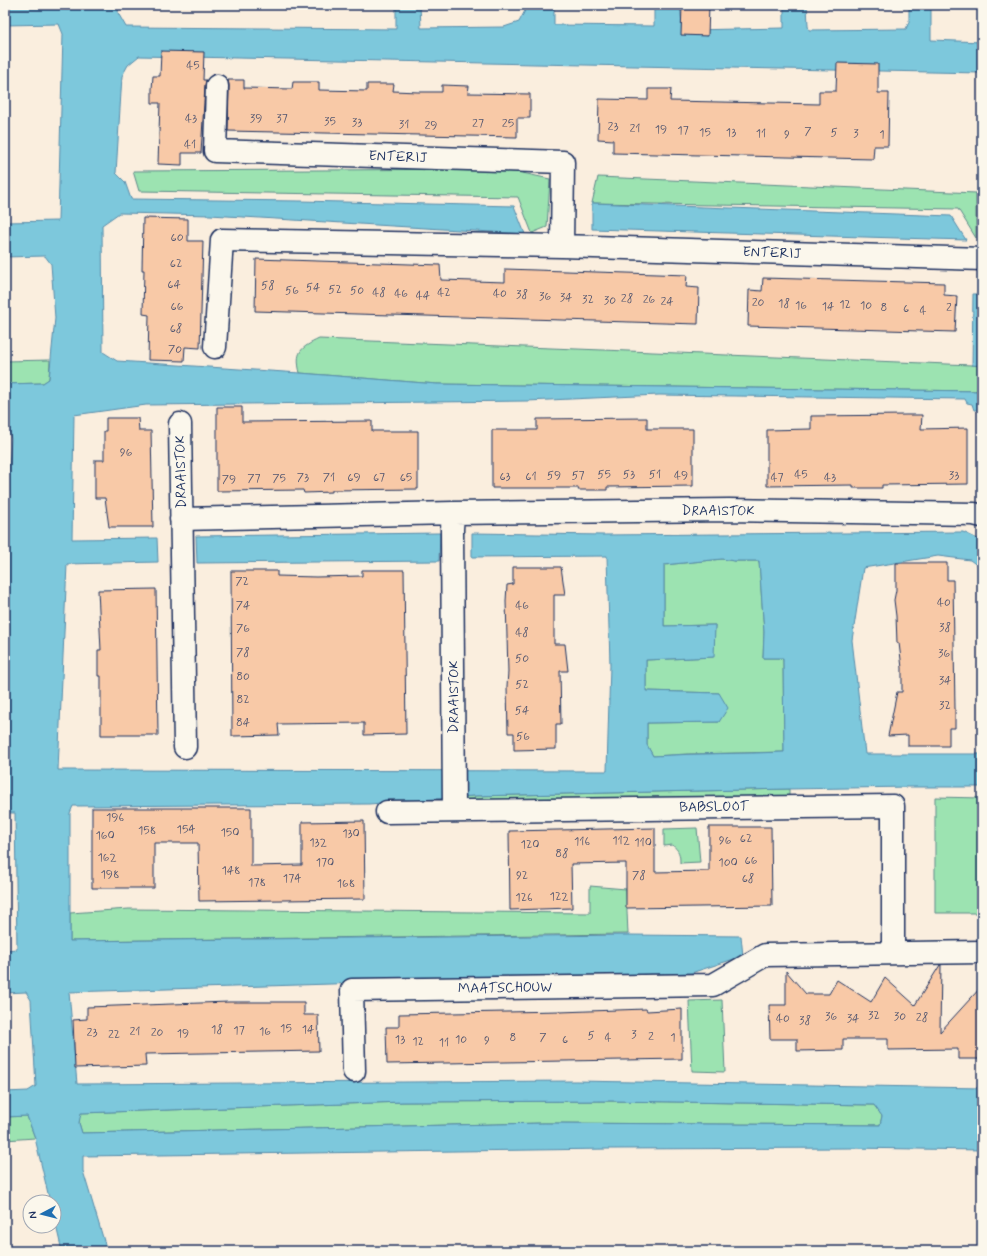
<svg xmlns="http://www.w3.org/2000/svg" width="987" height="1256" viewBox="0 0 987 1256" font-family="Mynerve,sans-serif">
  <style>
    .green { fill: #9ce3b1; stroke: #5c8988 }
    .water { fill: #7dc8dc; stroke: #568baa; fill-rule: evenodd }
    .building { fill: #f8c9a7; stroke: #1b2f5e }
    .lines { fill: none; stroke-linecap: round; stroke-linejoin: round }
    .minor-casing { stroke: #1b2f5e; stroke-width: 25 }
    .minor { stroke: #fbf7ec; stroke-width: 22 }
    .labels { text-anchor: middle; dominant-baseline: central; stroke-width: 4; stroke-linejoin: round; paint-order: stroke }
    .number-label { font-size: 12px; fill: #525670 }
    .street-label { font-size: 14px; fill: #1b2f5e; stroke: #fbf7ec }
  </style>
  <rect width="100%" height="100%" fill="#faeede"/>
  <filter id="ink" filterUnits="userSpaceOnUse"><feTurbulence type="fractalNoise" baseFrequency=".025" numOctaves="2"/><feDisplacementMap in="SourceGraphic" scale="8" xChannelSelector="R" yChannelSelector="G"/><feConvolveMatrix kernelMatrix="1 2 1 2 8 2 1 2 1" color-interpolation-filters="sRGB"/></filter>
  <g filter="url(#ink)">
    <path class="green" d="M504,169L550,179L547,227L532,233L518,197L139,191L133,171Z
      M598,177L976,193V238L958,209L592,203Z
      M319,339L628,351L972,365L982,366V391L437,384L300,373C295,352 300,348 319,339Z
      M50,360L49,379L43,383L5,384V361Z
      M722,559L734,561H759L764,632L763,658H783L784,752L687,754L653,756L647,745V723L719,722V693L646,691V660L713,657L715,625L664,626V565Z
      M789,789V807L386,802L473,796Z
      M935,797L982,798V913H935Z
      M697,828L700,862L680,863C680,854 679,850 672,845L664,846V829Z
      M590,886L626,889L628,934L70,941V913L129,909L590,913Z
      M722,1000L725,1072L692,1071L689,1001Z
      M611,1101L874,1105L882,1116L880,1125L544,1123L82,1133L79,1123L80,1113L403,1102Z
      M27,1116L35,1138L5,1140V1117Z"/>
    <path class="water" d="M5,5H119L118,13L126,27L396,29V5H420L421,28L504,27L519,22L528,5H554V25L654,26V5H680L682,25L690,30L784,28V5H807L808,26L809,30L906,29L909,22V5H931V40L982,42V70L980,73L139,56L128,65L122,76L116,173L125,182L131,199L300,201L514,206L525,234L210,215L169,214L119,213L102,225L103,352L117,361L300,373L437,384L982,391V410H974L972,404L967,403L965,399L659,395L527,401L146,405L74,415L72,539L157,538L158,562L67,564L58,770L607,771L610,665L607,556L472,557V533L603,535L963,532L982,541V569L970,560L938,556L863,568L852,640L865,754H982V787H908L789,789L473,796L369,804L73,806L70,813V941L628,935L741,936L743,956L691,973L69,992L77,1084L576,1081L982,1088V1150L852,1148L608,1149L83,1156V1171L107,1251H62L54,1217V1202H50L35,1138L27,1116L5,1117V1092L28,1091L36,1086L31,1000L26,992L5,993V950L17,949L15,813H5V573H6L7,556L5,555V532L11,439L9,430H5V384L43,383L49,379L55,318L51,264L45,256L5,257V222L58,221L63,34L59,24L5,25ZM722,559L734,561H759L764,632L763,658H783L784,752C741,754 697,753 653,756L647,745V723L719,722L728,708L719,693L646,691V660L714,657L715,625L664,626V565ZM611,1101L874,1105L882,1116L880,1125L544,1123L82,1133L79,1123L81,1113L403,1102Z
      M592,203L951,216L966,240L592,229Z
      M973,294H982V366L972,365Z
      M440,533L439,561L197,563L196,536Z"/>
    <path class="building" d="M682,5H709L708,36L681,35Z
      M161,51L204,52L203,80H206L205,86L201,153H182V165L158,164L160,103H152V89L153,76H160Z
      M837,63L878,64V93H889L888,146H874L873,159L613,153V140L598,139L599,99L648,100V89H671L670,101L819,104V91H836Z
      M228,80H244V88L292,89L293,82H319V90L367,91V84H394L393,91L418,92H442V85L469,86L468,93L530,94V118H517V137L228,131L229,86Z
      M143,218L188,219V241H203L200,348L185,347L184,361L148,360L149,315L143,314L144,270H142Z
      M256,259L440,265L441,280L505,282V269L687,275L686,287L699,288L698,324L255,311Z
      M763,278L944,283V295L957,296L955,332L748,326L749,290L762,291Z
      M217,407H242V422L372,421V431H418V489L332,490V492L304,493L303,490L217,491Z
      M906,415H922L921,429L968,428V484L882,485V488H853V485L767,486V430L811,429V416Z
      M106,418H138L139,431H151L153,527H109L105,498H95V460H104V431H106Z
      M647,418V429H693V486L607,487V490H578L579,488H492V430H537V419Z
      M896,563H947V580H953L955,710V728H949V746H908V735L888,736L897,692H902V668L899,643H897L896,616L894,600L896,590Z
      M513,567H561L565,595H554V644H565L568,671H560L561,724H556V749L514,750V733H508L507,686L508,672L506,601L507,585L513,584Z
      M362,570H404L406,734L364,735V723L278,724L279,735L232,736L231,571H277V576L316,577L362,576Z
      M156,589L158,735H101V676H98V650H101L98,590Z
      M92,808H251V866L302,865V822L364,821L365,899L199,901L198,843H154V888H92Z
      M709,827H771L772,906L626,908V863L571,864L572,908L510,910L509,831L655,828V872L709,871Z
      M940,965H941L940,1032L982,986V1059H958V1049L888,1050V1039H843V1050L797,1051V1039H770L769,1005H786V971L806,994H829L837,980L871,1002L885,978L915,1005Z
      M229,1002H304V1015H318L319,1051L145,1054L146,1066L75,1068L73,1020L87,1019V1007Z
      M646,1009L647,1011L682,1009V1059L387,1064L386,1027H399V1014L560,1011V1012Z"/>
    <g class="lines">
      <defs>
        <path id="minor" d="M217,86L215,151L563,162L562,246
          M215,347L222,240L562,246L982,259
          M180,424L185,747
          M453,513L452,529L454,810
          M181,519L453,513L729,510L974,514L982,516
          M387,812L893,806V953
          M354,1071L352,990L713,985L765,955L982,952"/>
      </defs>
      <use href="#minor" class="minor-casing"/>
      <use href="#minor" class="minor"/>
    </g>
  </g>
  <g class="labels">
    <g class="number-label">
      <text x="193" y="66">45</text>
      <text x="191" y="119">43</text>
      <text x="256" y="119">39</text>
      <text x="282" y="119">37</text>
      <text x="330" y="122">35</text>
      <text x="357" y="123">33</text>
      <text x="478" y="124">27</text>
      <text x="508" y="124">25</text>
      <text x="404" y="125">31</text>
      <text x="431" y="126">29</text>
      <text x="613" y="127">23</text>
      <text x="635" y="129">21</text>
      <text x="661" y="130">19</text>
      <text x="683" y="131">17</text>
      <text x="808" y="132">7</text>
      <text x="705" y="133">15</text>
      <text x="731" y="133">13</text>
      <text x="834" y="133">5</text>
      <text x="761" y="134">11</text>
      <text x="856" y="134">3</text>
      <text x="787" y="135">9</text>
      <text x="882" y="135">1</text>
      <text x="190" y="145">41</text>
      <text x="177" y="238">60</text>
      <text x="176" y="264">62</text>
      <text x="174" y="285">64</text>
      <text x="268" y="286">58</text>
      <text x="313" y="288">54</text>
      <text x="335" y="290">52</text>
      <text x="292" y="291">56</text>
      <text x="357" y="291">50</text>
      <text x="379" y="293">48</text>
      <text x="444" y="293">42</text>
      <text x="401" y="294">46</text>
      <text x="500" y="294">40</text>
      <text x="522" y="295">38</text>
      <text x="423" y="296">44</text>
      <text x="545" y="297">36</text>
      <text x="566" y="298">34</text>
      <text x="627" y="299">28</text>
      <text x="588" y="300">32</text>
      <text x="649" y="300">26</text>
      <text x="610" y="301">30</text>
      <text x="667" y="302">24</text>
      <text x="758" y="303">20</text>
      <text x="784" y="304">18</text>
      <text x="845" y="305">12</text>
      <text x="801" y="306">16</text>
      <text x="866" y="306">10</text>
      <text x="177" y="307">66</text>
      <text x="828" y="307">14</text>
      <text x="884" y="308">8</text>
      <text x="949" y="308">2</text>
      <text x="906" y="309">6</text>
      <text x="923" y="311">4</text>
      <text x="176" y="329">68</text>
      <text x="175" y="350">70</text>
      <text x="126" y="453">96</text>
      <text x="604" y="475">55</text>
      <text x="629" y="475">53</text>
      <text x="655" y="475">51</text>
      <text x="801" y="475">45</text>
      <text x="554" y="476">59</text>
      <text x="578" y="476">57</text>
      <text x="681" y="476">49</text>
      <text x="954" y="476">33</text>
      <text x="505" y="477">63</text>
      <text x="531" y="477">61</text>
      <text x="303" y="478">73</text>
      <text x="329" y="478">71</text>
      <text x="354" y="478">69</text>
      <text x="379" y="478">67</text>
      <text x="406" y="478">65</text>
      <text x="777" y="478">47</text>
      <text x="830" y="478">43</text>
      <text x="254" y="479">77</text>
      <text x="279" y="479">75</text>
      <text x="229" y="480">79</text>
      <text x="242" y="582">72</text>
      <text x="944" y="603">40</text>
      <text x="243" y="606">74</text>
      <text x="522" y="606">46</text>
      <text x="945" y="628">38</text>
      <text x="243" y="629">76</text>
      <text x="522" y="633">48</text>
      <text x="243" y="653">78</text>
      <text x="944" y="654">36</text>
      <text x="522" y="659">50</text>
      <text x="243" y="677">80</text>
      <text x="945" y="681">34</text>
      <text x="522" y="685">52</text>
      <text x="243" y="700">82</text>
      <text x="945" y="706">32</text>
      <text x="522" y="711">54</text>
      <text x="243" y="723">84</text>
      <text x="523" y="737">56</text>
      <text x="115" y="818">196</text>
      <text x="186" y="830">154</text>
      <text x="147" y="831">158</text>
      <text x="230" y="833">150</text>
      <text x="351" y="834">130</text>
      <text x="105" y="836">160</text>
      <text x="746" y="839">62</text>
      <text x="621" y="841">112</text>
      <text x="725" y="841">96</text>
      <text x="582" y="842">116</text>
      <text x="318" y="843">132</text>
      <text x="643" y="843">110</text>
      <text x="530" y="845">120</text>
      <text x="562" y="854">88</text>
      <text x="107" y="858">162</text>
      <text x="751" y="861">66</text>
      <text x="325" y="863">170</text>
      <text x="728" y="863">100</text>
      <text x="231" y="871">148</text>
      <text x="110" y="875">198</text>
      <text x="522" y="876">92</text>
      <text x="639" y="876">78</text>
      <text x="292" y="879">174</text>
      <text x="748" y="879">68</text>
      <text x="257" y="883">178</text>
      <text x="346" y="884">168</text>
      <text x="559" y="897">122</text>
      <text x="524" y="898">126</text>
      <text x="874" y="1016">32</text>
      <text x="831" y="1017">36</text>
      <text x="900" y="1017">30</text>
      <text x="922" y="1018">28</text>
      <text x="783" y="1019">40</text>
      <text x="853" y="1019">34</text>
      <text x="805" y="1021">38</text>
      <text x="286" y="1029">15</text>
      <text x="217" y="1030">18</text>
      <text x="308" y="1030">14</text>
      <text x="239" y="1031">17</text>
      <text x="135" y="1032">21</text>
      <text x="265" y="1032">16</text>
      <text x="92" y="1033">23</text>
      <text x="157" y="1033">20</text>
      <text x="183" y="1034">19</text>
      <text x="114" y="1035">22</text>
      <text x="634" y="1035">3</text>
      <text x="591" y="1036">5</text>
      <text x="651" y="1037">2</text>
      <text x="513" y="1038">8</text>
      <text x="543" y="1038">7</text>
      <text x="608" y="1038">4</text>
      <text x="673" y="1038">1</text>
      <text x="400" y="1040">13</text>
      <text x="461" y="1040">10</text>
      <text x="565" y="1040">6</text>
      <text x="487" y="1041">9</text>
      <text x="418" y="1042">12</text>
      <text x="444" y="1043">11</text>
    </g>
    <g class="street-label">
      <text transform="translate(398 157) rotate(2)">ENTERIJ</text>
      <text transform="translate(772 253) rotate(2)">ENTERIJ</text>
      <text transform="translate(181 472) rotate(-91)">DRAAISTOK</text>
      <text x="718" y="511">DRAAISTOK</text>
      <text transform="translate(454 697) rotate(-90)">DRAAISTOK</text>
      <text transform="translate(714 807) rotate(-1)">BABSLOOT</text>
      <text transform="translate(505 988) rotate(-1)">MAATSCHOUW</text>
    </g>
  </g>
  <rect width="987" height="1256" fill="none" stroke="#fbf7ec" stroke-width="20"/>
  <rect x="10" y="10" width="967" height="1236" fill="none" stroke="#1b2f5e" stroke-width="1.5" filter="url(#ink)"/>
  <g transform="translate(42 1214) rotate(263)"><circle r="19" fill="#fbf7ec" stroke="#a1a7b3"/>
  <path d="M0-3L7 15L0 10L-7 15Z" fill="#1f6fb2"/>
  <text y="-6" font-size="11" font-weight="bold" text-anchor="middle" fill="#1b2f5e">N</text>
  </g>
</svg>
